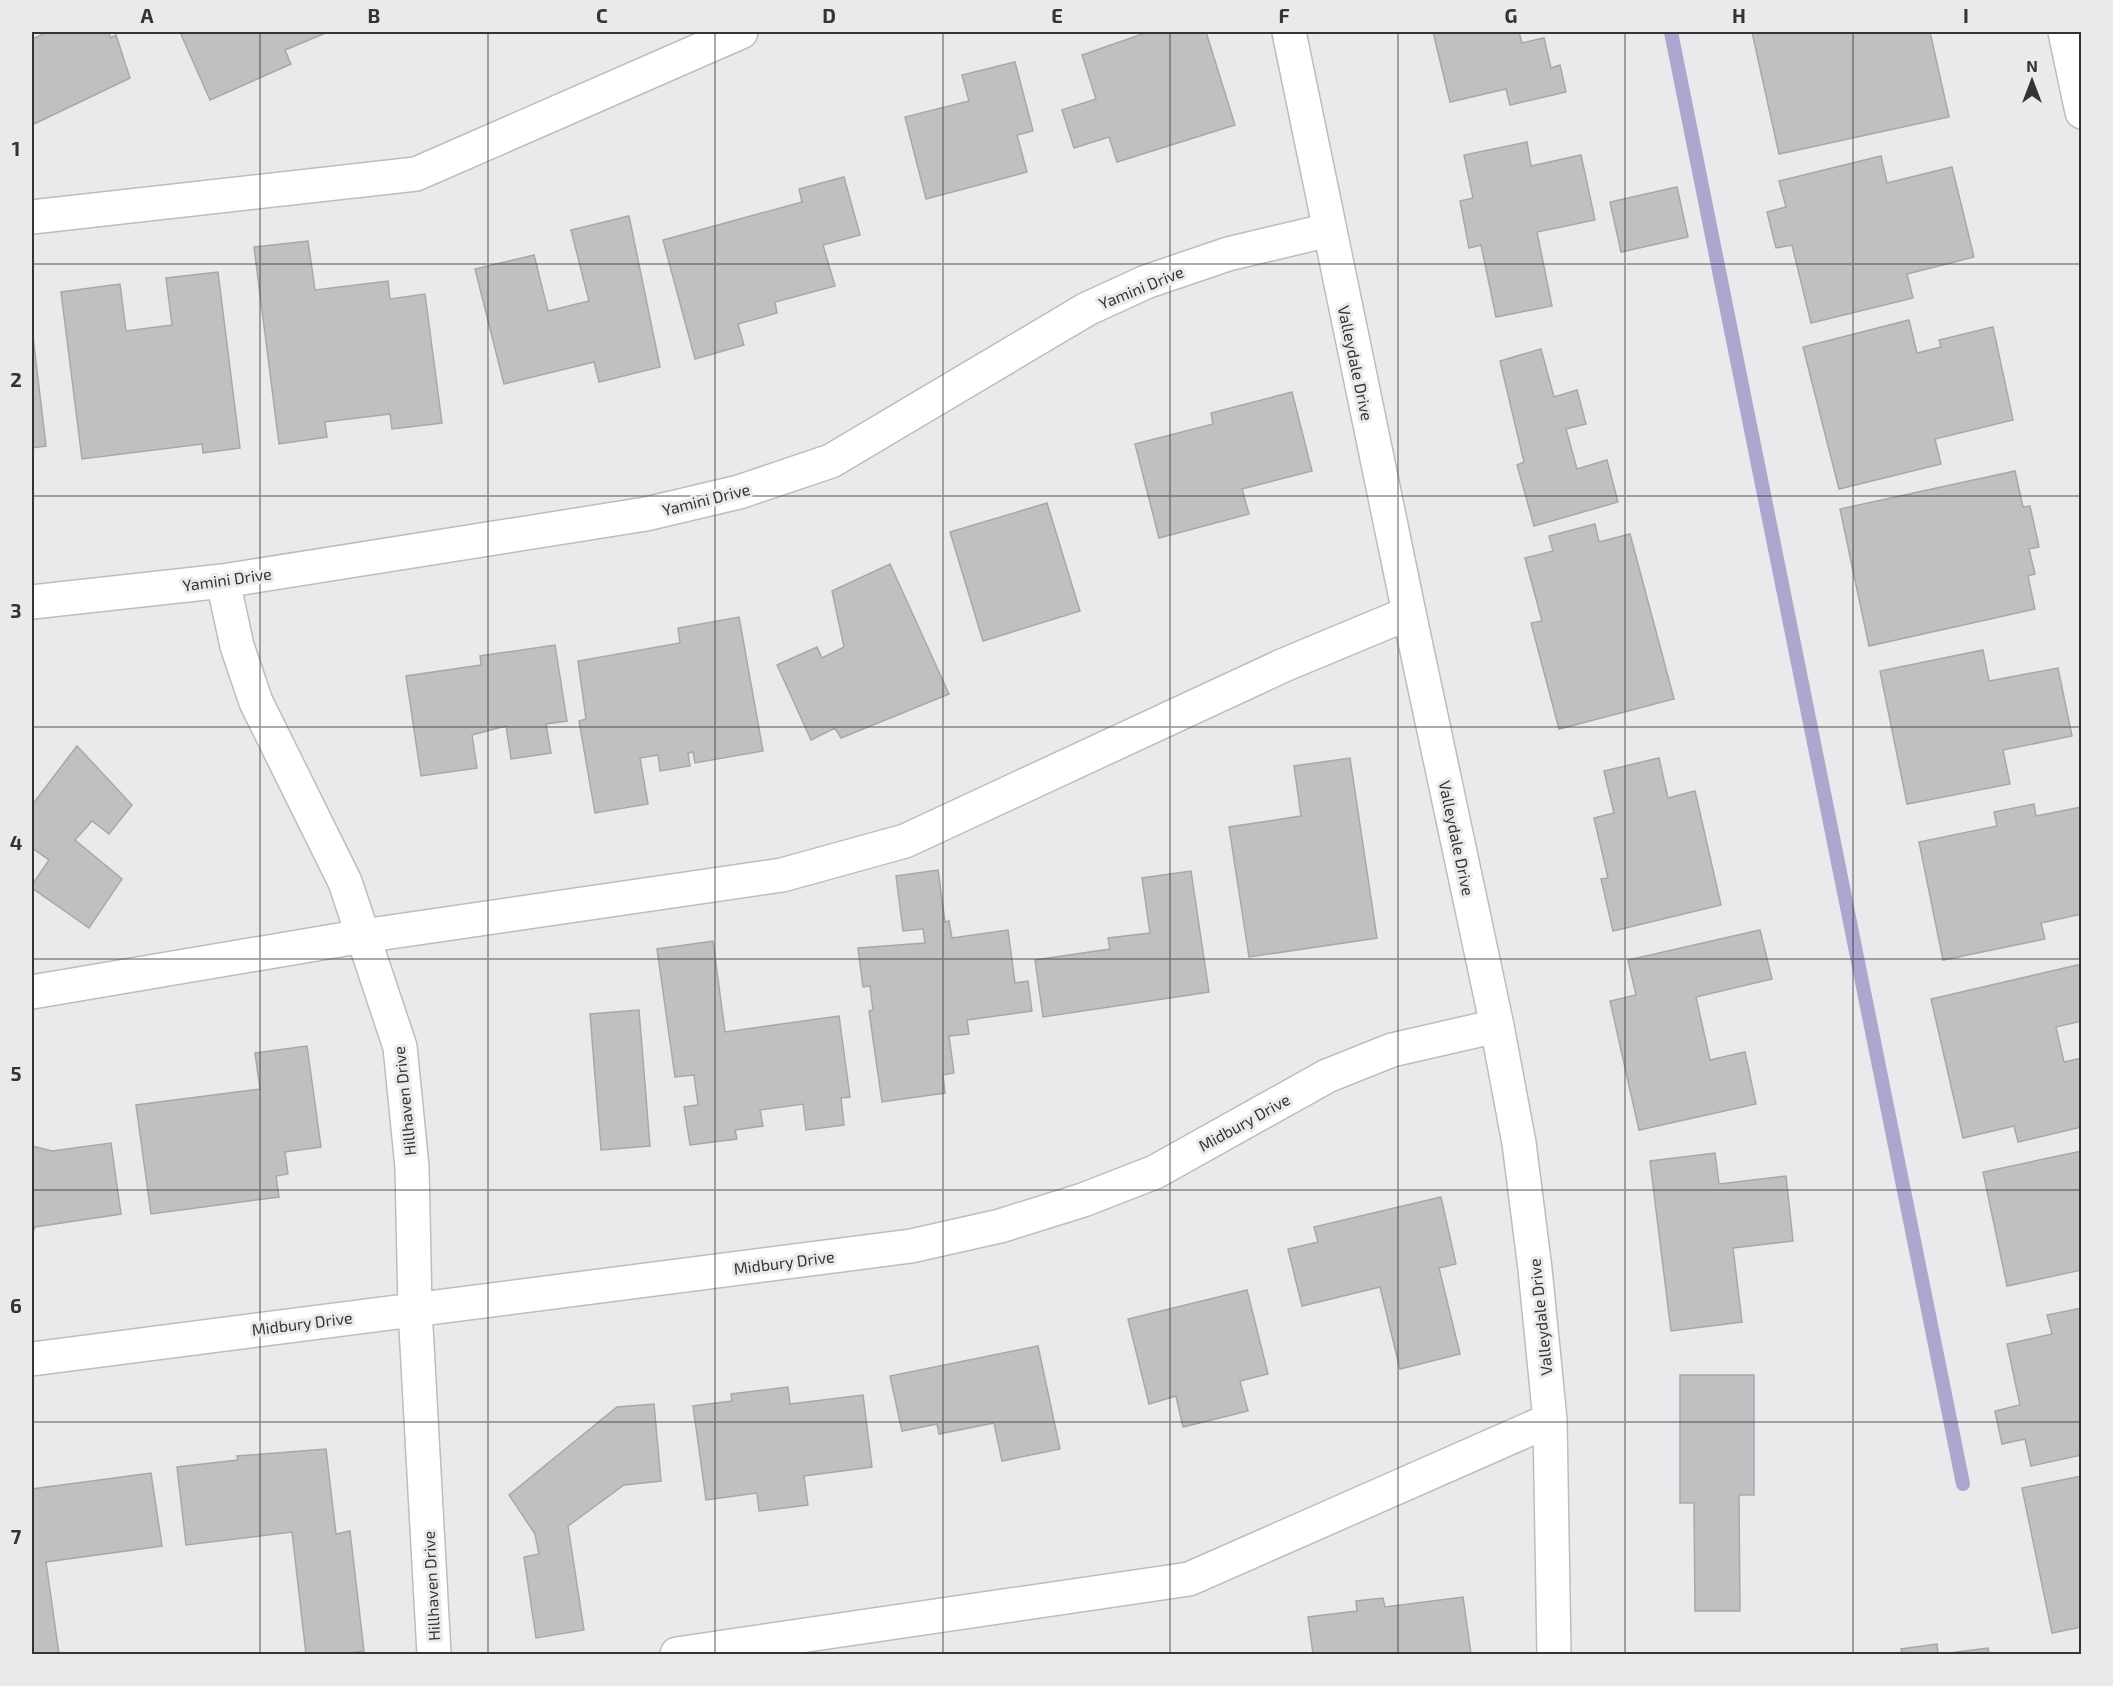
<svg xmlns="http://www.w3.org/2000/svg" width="2113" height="1686" viewBox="0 0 2113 1686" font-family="'Exo 2',sans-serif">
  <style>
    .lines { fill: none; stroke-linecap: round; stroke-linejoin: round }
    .stream { stroke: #aba7ce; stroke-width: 14 }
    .building { fill: #c0c0c3; stroke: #a8a7aa; stroke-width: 1.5 }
    .minor-casing { stroke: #bdbdc0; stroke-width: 36 }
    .minor { stroke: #fff; stroke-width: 33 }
    .grid { fill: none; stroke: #343436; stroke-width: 1.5; stroke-opacity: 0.55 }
    .labels { text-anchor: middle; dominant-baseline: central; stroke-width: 6; stroke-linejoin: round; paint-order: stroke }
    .street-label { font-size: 16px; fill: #343436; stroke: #eaeaed }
    .neatline { fill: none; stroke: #343436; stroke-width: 2 }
    .grid-label { font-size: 20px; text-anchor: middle; font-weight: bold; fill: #343436 }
  </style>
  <rect width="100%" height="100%" fill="#eaeaed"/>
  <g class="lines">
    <path class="stream" d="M1671,32L1963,1484"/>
  </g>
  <path class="building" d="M48,32H108L111,38L116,35L130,78L32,125V39Z
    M180,32H328L285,50L291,64L210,100Z
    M1148,32H1206L1235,125L1117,162L1109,137L1074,148L1062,110L1096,99L1082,55Z
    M1433,32H1519L1522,43L1544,38L1551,68L1560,65L1566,92L1510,105L1506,89L1450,102Z
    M1752,32H1930L1949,117L1779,154Z
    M1015,62L1033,131L1017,135L1027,172L926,199L905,117L969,101L962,75Z
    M1527,142L1531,166L1581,155L1595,220L1537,232L1552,306L1496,317L1481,245L1469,248L1460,201L1473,198L1464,155Z
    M1881,156L1887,183L1952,167L1974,257L1907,274L1913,298L1811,323L1792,245L1776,248L1767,212L1786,207L1779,181Z
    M844,177L860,235L823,245L835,286L775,302L777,313L738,324L744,345L695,359L663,240L802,202L799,189Z
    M1677,187L1688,237L1621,252L1610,202Z
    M629,216L660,367L599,382L594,362L504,384L475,269L534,255L548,311L589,301L571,230Z
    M308,241L315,290L388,281L390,299L425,294L442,423L392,429L390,414L325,422L327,437L279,444L254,247Z
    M218,272L240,448L203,453L202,444L82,459L61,292L120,284L126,331L172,325L166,278Z
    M1909,320L1917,353L1941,347L1939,340L1993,327L2013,420L1935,439L1941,464L1839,489L1803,347Z
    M32,328L46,446L32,448Z
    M1541,349L1554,397L1577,390L1586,424L1566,429L1577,469L1607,460L1618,502L1534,526L1517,465L1524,462L1500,361Z
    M1292,392L1312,471L1242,489L1249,514L1159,538L1135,444L1213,424L1211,413Z
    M2015,471L2023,507L2030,506L2039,547L2029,549L2035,574L2028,576L2035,609L1869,646L1840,509Z
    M1047,503L1080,611L983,641L950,532Z
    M1595,524L1599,542L1630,534L1674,699L1559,729L1531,623L1542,621L1525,558L1553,551L1549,536Z
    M890,564L949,694L841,738L835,728L811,740L777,665L817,647L822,658L844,647L832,591Z
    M739,617L763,751L695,763L693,752L688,753L690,766L660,771L658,755L640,758L648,804L595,813L579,721L586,719L578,661L680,643L678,628Z
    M555,645L567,721L546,724L551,753L511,759L506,726L472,735L477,768L421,776L406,676L481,665L480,656Z
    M1983,650L1989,681L2058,668L2072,736L2003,750L2010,784L1907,804L1880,671Z
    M77,746L132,805L109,834L92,821L75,840L122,879L89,928L32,888V885L49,860L32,848V805Z
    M1350,758L1377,938L1249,957L1229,827L1301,816L1294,766Z
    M1659,758L1668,798L1695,791L1721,905L1613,931L1601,879L1608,878L1594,818L1614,813L1604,771Z
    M2034,804L2036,816L2082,807V914L2041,923L2045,939L1943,960L1919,842L1997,826L1994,812Z
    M938,870L945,922L949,921L952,938L1008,930L1015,983L1028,981L1032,1011L967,1020L969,1034L949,1036L954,1073L943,1075L945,1093L882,1102L869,1011L873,1010L870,986L863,987L858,948L925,943L923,929L903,931L896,876Z
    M1191,871L1209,992L1043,1017L1035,960L1110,949L1108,938L1150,933L1142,878Z
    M1760,930L1772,979L1696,997L1710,1060L1745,1052L1756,1104L1639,1130L1610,1001L1636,995L1628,960Z
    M713,941L725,1032L839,1016L850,1097L841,1098L844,1125L806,1130L803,1104L760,1110L763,1126L735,1130L737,1139L690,1145L684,1107L698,1105L694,1075L675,1077L657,949Z
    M2082,964V1021L2056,1027L2064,1062L2082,1058V1127L2018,1142L2014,1126L1963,1138L1931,999Z
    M639,1010L650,1146L601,1150L590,1014Z
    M307,1046L321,1147L285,1152L288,1174L276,1176L279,1197L151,1214L136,1105L260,1089L255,1053Z
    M111,1143L121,1214L35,1227L32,1235V1146L52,1151Z
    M2082,1151V1270L2007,1286L1983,1172Z
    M1715,1153L1719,1184L1786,1176L1793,1241L1733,1248L1742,1322L1671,1331L1650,1161Z
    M1441,1197L1456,1264L1439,1268L1460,1354L1400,1369L1380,1287L1302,1306L1288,1249L1318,1242L1314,1227Z
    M1247,1290L1268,1374L1240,1381L1248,1411L1183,1427L1176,1396L1149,1404L1128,1319Z
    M2082,1308V1455L2031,1466L2025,1439L2002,1444L1995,1411L2020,1405L2007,1344L2052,1334L2047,1315Z
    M1038,1346L1060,1449L1002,1461L994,1423L939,1434L937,1424L902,1431L890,1376Z
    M1680,1375H1754V1495H1739L1740,1611H1695L1694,1503H1680Z
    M788,1387L790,1404L863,1395L872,1467L804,1476L808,1505L759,1511L757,1493L706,1500L693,1406L732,1401L731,1394Z
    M654,1404L661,1481L624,1485L568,1526L584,1630L536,1638L524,1557L539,1554L535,1534L509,1495L617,1407Z
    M326,1449L336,1534L350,1531L364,1651L343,1654H306L292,1532L186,1545L177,1467L238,1460L237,1456Z
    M151,1473L162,1546L46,1562L59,1654H32V1489Z
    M2082,1476V1627L2052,1633L2022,1488Z
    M1463,1597L1471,1654H1313L1308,1617L1357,1611L1356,1601L1383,1598L1385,1607Z
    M1937,1644L1938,1654H1902L1901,1649Z
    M1988,1648L1989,1654H1941Z"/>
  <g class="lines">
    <defs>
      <path id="minor" d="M1289,32L1409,613L1497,1026L1519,1143L1535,1269L1550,1420L1554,1654
        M2065,32L2082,112
        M32,217L416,174L741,32
        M223,581L237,646L256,702L345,882L400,1047L412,1167L415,1309L434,1654
        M32,602L223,581L646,514L739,492L831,461L1087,309L1146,282L1228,254L1329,230
        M32,992L363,936L782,875L905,841L1284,665L1409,613
        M32,1359L911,1246L1000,1226L1083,1200L1155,1172L1327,1076L1392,1050L1497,1026
        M677,1654L1189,1579L1550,1420"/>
    </defs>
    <use href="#minor" class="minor-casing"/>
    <use href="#minor" class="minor"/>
  </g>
  <path class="grid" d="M260,32V1654M488,32V1654M715,32V1654M943,32V1654M1170,32V1654M1398,32V1654M1625,32V1654M1853,32V1654M32,264H2082M32,496H2082M32,727H2082M32,959H2082M32,1190H2082M32,1422H2082"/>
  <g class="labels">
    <g class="street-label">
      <text transform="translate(1141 287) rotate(-22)">Yamini Drive</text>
      <text transform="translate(1356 363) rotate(78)">Valleydale Drive</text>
      <text transform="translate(706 499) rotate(-14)">Yamini Drive</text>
      <text transform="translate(227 579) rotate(-8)">Yamini Drive</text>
      <text transform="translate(1457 838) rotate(78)">Valleydale Drive</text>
      <text transform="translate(404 1101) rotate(-96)">Hillhaven Drive</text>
      <text transform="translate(1244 1122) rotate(-29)">Midbury Drive</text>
      <text transform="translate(784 1262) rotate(-7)">Midbury Drive</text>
      <text transform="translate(1540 1317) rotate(-96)">Valleydale Drive</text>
      <text transform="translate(302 1323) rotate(-7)">Midbury Drive</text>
      <text transform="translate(431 1586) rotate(-93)">Hillhaven Drive</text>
    </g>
  </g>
  <rect width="2113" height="1686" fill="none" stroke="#eaeaed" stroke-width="66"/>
  <g transform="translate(2032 81)" stroke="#eaeaed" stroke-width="4.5" paint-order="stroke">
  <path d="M0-4.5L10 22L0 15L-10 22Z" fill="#343436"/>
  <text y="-9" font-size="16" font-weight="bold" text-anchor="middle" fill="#343436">N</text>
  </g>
  <rect x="33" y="33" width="2047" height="1620" class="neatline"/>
  <g class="grid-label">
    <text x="147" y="23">A</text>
    <text x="374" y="23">B</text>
    <text x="602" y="23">C</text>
    <text x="829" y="23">D</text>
    <text x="1057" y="23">E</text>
    <text x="1284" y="23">F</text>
    <text x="1511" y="23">G</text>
    <text x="1739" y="23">H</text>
    <text x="1966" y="23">I</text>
    <text x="16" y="156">1</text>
    <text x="16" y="387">2</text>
    <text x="16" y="618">3</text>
    <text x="16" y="850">4</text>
    <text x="16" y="1081">5</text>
    <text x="16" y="1313">6</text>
    <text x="16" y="1544">7</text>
  </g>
</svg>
